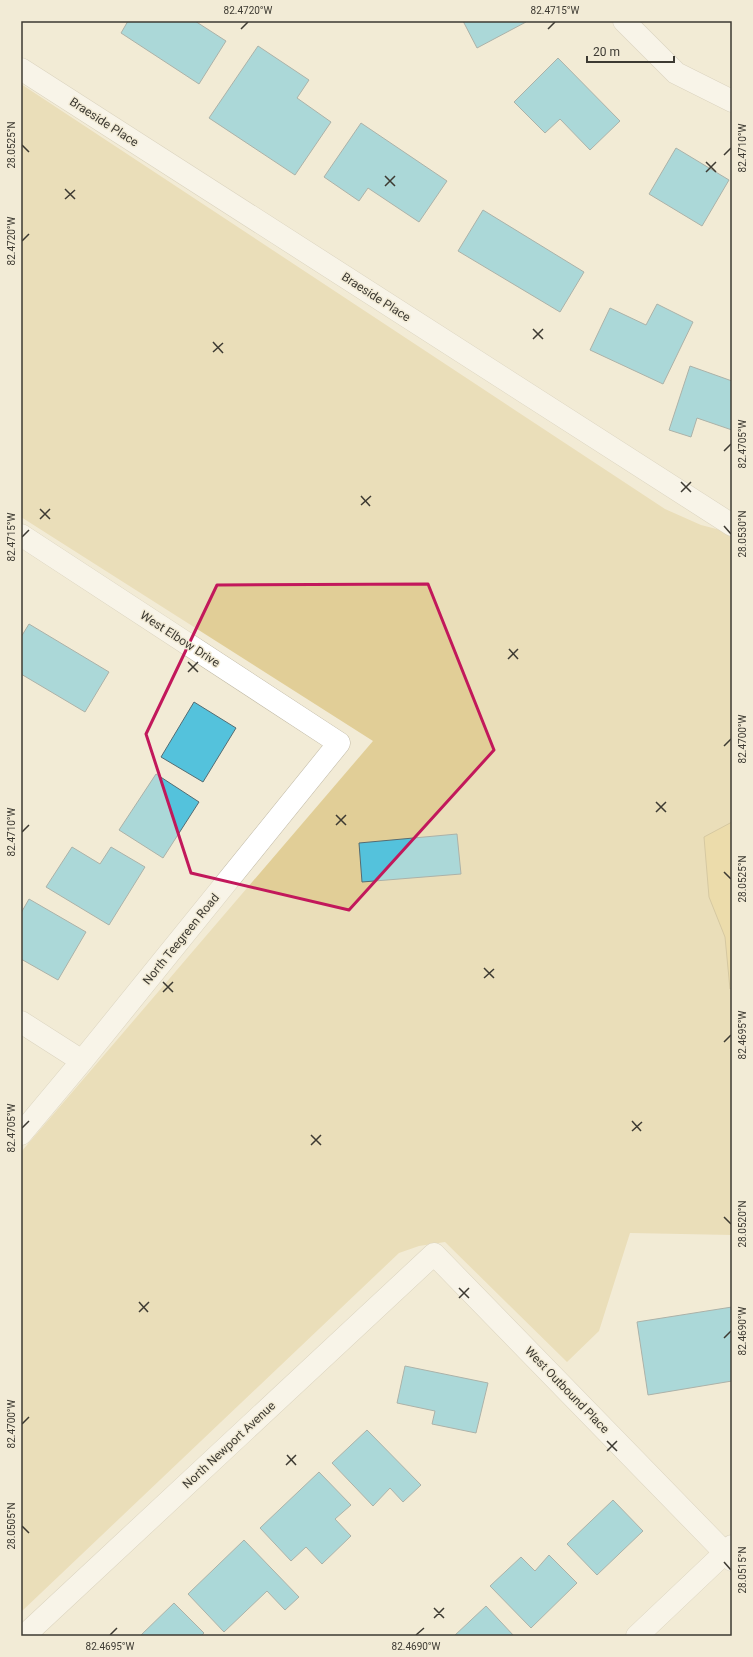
<svg xmlns="http://www.w3.org/2000/svg" width="753" height="1657" viewBox="0 0 753 1657" font-family="Roboto,sans-serif">
  <style>
    .green { fill: #e1ce97 }
    .water { fill: #e5ca78; stroke: #b39f63 }
    .building { fill: #54c2dc; stroke: #556c72 }
    .lines { fill: none; stroke-linecap: round; stroke-linejoin: round }
    .minor-casing { stroke: #c0b9a5; stroke-width: 23 }
    .minor { stroke: #fff; stroke-width: 22 }
    .marked { fill: none; stroke: #c2185b; stroke-width: 3; stroke-linejoin: round }
    .ticks { fill: none; stroke: #3d3a32; stroke-width: 1.5 }
    .labels { text-anchor: middle; dominant-baseline: central; stroke-width: 3; stroke-linejoin: round; paint-order: stroke }
    .street-label { font-size: 12px; fill: #3d3a32; stroke: #f2ebd6 }
    .neatline { fill: none; stroke: #3d3a32; stroke-width: 1.5 }
    .ticks-label { font-size: 10px; text-anchor: middle; fill: #3d3a32 }
  </style>
  <rect width="100%" height="100%" fill="#f2ebd6"/>
  <path class="green" d="M21,84L665,509L701,525L732,533V1235L630,1233L599,1331L567,1362L445,1242L419,1246L399,1253L21,1612V1152L373,741L21,517Z"/>
  <path class="water" d="M732,822V988L730,989L725,937L709,897L704,837Z"/>
  <path class="building" d="M128,21H195L226,41L199,84L121,33Z
    M463,21H526V22L477,48Z
    M258,46L309,80L297,98L331,122L295,175L209,118Z
    M558,58L620,121L590,150L560,119L545,133L514,102Z
    M361,123L447,181L419,222L368,188L359,201L324,177Z
    M676,148L729,180L702,226L649,194Z
    M483,210L584,272L560,312L458,251Z
    M657,304L693,322L663,384L590,350L610,308L646,325Z
    M690,366L732,381V430L697,418L691,437L669,430Z
    M29,624L109,672L85,712L21,674V637Z
    M194,702L236,728L203,782L161,757Z
    M156,774L199,802L163,858L119,830Z
    M457,834L461,874L362,882L359,843Z
    M72,847L100,864L111,847L145,867L109,925L46,887Z
    M29,899L86,932L58,980L21,959V913Z
    M732,1307V1381L648,1395L637,1322Z
    M405,1366L488,1383L476,1433L432,1424L435,1411L397,1403Z
    M367,1430L421,1485L403,1502L390,1488L373,1506L332,1463Z
    M319,1472L351,1505L335,1519L351,1536L322,1564L306,1547L291,1561L260,1528Z
    M613,1500L643,1531L597,1575L567,1544Z
    M244,1540L299,1597L285,1610L267,1591L224,1632L188,1594Z
    M549,1555L577,1583L531,1628L490,1586L521,1557L535,1571Z
    M174,1603L204,1633L201,1636H140Z
    M486,1606L514,1636H454Z"/>
  <g class="lines">
    <defs>
      <path id="minor" d="M624,21L676,73L732,101
        M21,69L732,525
        M21,535L339,743L82,1061L21,1134
        M21,1022L82,1061
        M24,1636L434,1254L732,1560
        M637,1636L732,1546"/>
    </defs>
    <use href="#minor" class="minor-casing"/>
    <use href="#minor" class="minor"/>
  </g>
  <path d="M0 0H753V1657H0ZM428,584L494,750L349,910L191,873L146,734L217,585Z" fill="#f2ebd6" fill-opacity=".55" fill-rule="evenodd"/>
  <path class="marked" d="M428,584L494,750L349,910L191,873L146,734L217,585Z"/>
  <path class="ticks" d="M241,29L248,22M548,29L555,22M22,145L29,152M724,155L731,148M706,162L716,172M706,172L716,162M385,176L395,186M385,186L395,176M65,189L75,199M65,199L75,190M22,241L29,234M533,329L543,339M533,339L543,329M213,342L223,353M213,352L223,343M724,451L731,444M681,482L691,492M681,492L691,482M361,496L370,506M361,505L371,496M40,509L50,519M40,519L50,509M724,526L731,534M22,537L29,530M509,649L518,659M508,659L518,649M188,662L198,672M188,672L198,662M724,746L731,739M656,802L666,812M656,812L666,802M336,815L346,825M336,825L346,815M22,832L29,825M724,872L731,879M484,968L494,978M484,978L494,969M163,982L173,992M163,992L173,982M724,1042L731,1035M632,1121L641,1131M22,1128L29,1121M632,1131L642,1122M311,1135L321,1145M311,1145L321,1135M724,1217L731,1224M459,1288L469,1298M459,1298L469,1288M139,1302L148,1312M139,1312L149,1302M724,1338L731,1331M22,1424L29,1417M607,1441L617,1451M607,1451L617,1441M287,1455L296,1465M286,1465L296,1455M22,1526L29,1533M724,1562L731,1570M434,1608L444,1618M434,1618L444,1608M110,1635L117,1628M416,1635L424,1628"/>
  <g class="labels">
    <g class="street-label">
      <text transform="translate(104 122) rotate(33)">Braeside Place</text>
      <text transform="translate(376 297) rotate(33)">Braeside Place</text>
      <text transform="translate(180 639) rotate(33)">West Elbow Drive</text>
      <text transform="translate(181 939) rotate(-51)">North Teegreen Road</text>
      <text transform="translate(567 1390) rotate(46)">West Outbound Place</text>
      <text transform="translate(229 1445) rotate(-43)">North Newport Avenue</text>
    </g>
  </g>
  <rect width="753" height="1657" fill="none" stroke="#f2ebd6" stroke-width="44"/>
  <path d="M587 56v6h87v-6" fill="none" stroke="#3d3a32" stroke-width="2"/>
  <text x="593" y="56" font-size="12" fill="#3d3a32" stroke="#f2ebd6" stroke-width="3" paint-order="stroke">20 m</text>
  <rect x="22" y="22" width="709" height="1613" class="neatline"/>
  <g class="ticks-label">
    <text x="248" y="14">82.4720°W</text>
    <text x="555" y="14">82.4715°W</text>
    <text transform="translate(11 145) rotate(-90)" y="4">28.0525°N</text>
    <text transform="translate(742 148) rotate(-90)" y="4">82.4710°W</text>
    <text transform="translate(11 241) rotate(-90)" y="4">82.4720°W</text>
    <text transform="translate(742 444) rotate(-90)" y="4">82.4705°W</text>
    <text transform="translate(742 534) rotate(-90)" y="4">28.0530°N</text>
    <text transform="translate(11 537) rotate(-90)" y="4">82.4715°W</text>
    <text transform="translate(742 739) rotate(-90)" y="4">82.4700°W</text>
    <text transform="translate(11 832) rotate(-90)" y="4">82.4710°W</text>
    <text transform="translate(742 879) rotate(-90)" y="4">28.0525°N</text>
    <text transform="translate(742 1035) rotate(-90)" y="4">82.4695°W</text>
    <text transform="translate(11 1128) rotate(-90)" y="4">82.4705°W</text>
    <text transform="translate(742 1224) rotate(-90)" y="4">28.0520°N</text>
    <text transform="translate(742 1331) rotate(-90)" y="4">82.4690°W</text>
    <text transform="translate(11 1424) rotate(-90)" y="4">82.4700°W</text>
    <text transform="translate(11 1526) rotate(-90)" y="4">28.0505°N</text>
    <text transform="translate(742 1570) rotate(-90)" y="4">28.0515°N</text>
    <text x="110" y="1650">82.4695°W</text>
    <text x="416" y="1650">82.4690°W</text>
  </g>
</svg>
